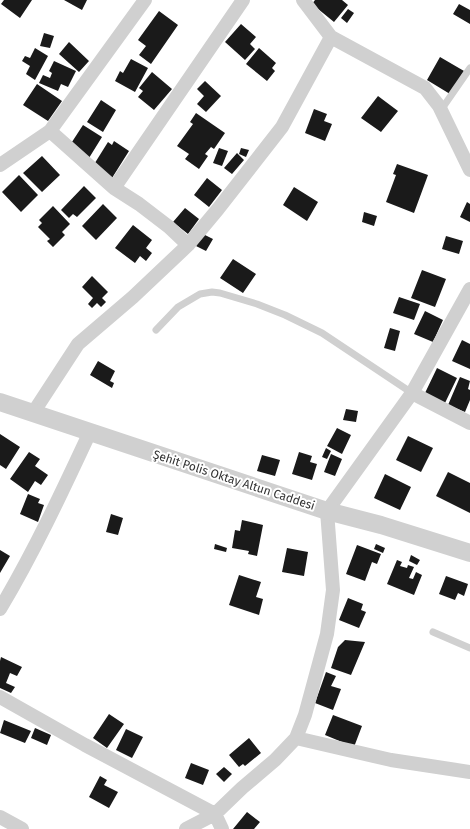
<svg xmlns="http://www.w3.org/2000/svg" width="470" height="829" viewBox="0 0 470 829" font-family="'Fira Sans',sans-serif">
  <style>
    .building { fill: #1a1a1a }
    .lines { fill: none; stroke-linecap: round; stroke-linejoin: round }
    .service { stroke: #d0d0d0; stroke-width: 7 }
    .minor { stroke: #d0d0d0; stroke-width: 14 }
    .tertiary { stroke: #d0d0d0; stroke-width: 18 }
    .labels { text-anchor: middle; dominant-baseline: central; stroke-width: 4; stroke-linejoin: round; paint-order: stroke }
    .street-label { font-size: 12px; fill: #333; stroke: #fff }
  </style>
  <rect width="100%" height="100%" fill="#fff"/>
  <path class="building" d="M4,0H32L20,18L1,4Z
    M64,0H87L82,10Z
    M315,0H342L348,5L334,22L312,4Z
    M459,4L470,10V24L453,14Z
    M348,9L354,13L347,23L341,18Z
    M159,11L178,25L151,64L139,55L146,46L138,40Z
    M241,24L256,37L250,44L255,49L245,60L225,42Z
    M44,33L54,36L50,48L40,46Z
    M69,42L89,61L79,72L59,54Z
    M35,48L48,56L35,80L26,74L30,66L22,61L25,56L30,58Z
    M259,48L276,63L272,68L275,71L267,81L246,64Z
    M440,57L464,71L450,94L427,80Z
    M131,59L148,68L135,92L115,81L120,71L123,73Z
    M54,61L76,71L68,87L61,84L58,91L39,83L43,75L50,78L52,73L49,71Z
    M152,72L172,89L154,110L138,97L143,91L139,88Z
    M205,81L221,96L206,112L197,104L204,96L197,89Z
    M37,84L62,101L48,121L23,105Z
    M378,96L398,111L381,132L361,118Z
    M101,100L116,110L103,132L87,122Z
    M314,109L327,114L324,121L332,124L325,141L305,133Z
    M196,113L225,133L214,149L211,147L205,154L208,156L199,169L185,159L189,154L177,146L193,124L190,122Z
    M83,125L102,137L89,158L70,145Z
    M114,141L129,151L112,178L93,166L108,142L112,145Z
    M219,148L228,151L222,166L213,163Z
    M241,148L249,150L246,157L239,154Z
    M237,153L244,160L232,174L224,168Z
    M42,156L60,175L42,192L23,173Z
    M397,164L428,175L414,213L386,202L396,175L393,174Z
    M19,175L38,195L21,212L2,192Z
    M207,178L222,190L209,207L194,195Z
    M84,186L96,198L77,217L73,214L69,218L61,210Z
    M294,187L318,202L307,221L283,205Z
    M467,202L470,204V222L460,217Z
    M103,204L117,218L96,240L82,226Z
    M53,206L70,224L62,232L65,235L53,247L47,241L50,239L38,227L42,223L39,220Z
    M185,208L199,219L188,234L173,222Z
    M364,212L377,216L374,226L362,222Z
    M133,225L152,240L146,248L152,253L146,261L140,256L135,263L115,248Z
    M203,234L213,239L206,251L196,246Z
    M446,236L463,241L459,254L442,249Z
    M233,259L256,274L243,293L220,278Z
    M422,270L446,279L435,307L411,298Z
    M92,276L108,292L102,298L106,302L101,307L97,303L92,308L88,304L93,298L82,287Z
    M399,297L420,304L414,320L393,313Z
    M425,311L443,320L433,342L414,334Z
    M390,328L400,331L395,351L384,348Z
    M462,340L470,344V369L452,361Z
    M98,361L115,371L110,381L114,383L112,388L90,375Z
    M437,368L457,378L445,403L425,393Z
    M460,377L470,381L468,389L470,390V400L465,412L448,405Z
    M346,409L358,411L356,422L343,420Z
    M337,428L351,435L342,454L327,446Z
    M0,434L20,447L6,469L0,465Z
    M408,436L433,448L421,472L396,460Z
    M326,448L331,451L327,459L322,457Z
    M29,452L40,459L35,466L48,475L41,485L35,481L28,492L10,479Z
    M299,452L312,456L310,462L317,464L312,480L292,474Z
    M331,454L342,459L335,476L324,472Z
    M262,455L280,460L275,476L257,471Z
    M448,472L470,483V513L436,496Z
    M385,474L411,487L400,510L374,498Z
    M28,494L40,499L38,503L44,505L38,522L20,514Z
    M111,514L123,518L118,535L106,532Z
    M242,520L263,525L257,556L248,554L249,551L232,548L235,530L240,531Z
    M215,544L227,548L226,552L214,549Z
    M376,544L385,548L383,553L374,549Z
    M357,545L381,554L377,564L372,562L365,581L346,574Z
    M287,548L308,552L304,576L282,572Z
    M0,550L10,556L0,573Z
    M411,555L420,560L417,565L409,561Z
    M397,560L402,562L400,566L407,568L408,565L414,567L409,578L413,579L416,572L422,575L414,595L387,584Z
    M239,575L261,582L256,597L263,599L259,615L229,605Z
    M446,576L468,584L464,596L458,593L455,600L439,594Z
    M348,598L363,604L361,610L366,612L359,628L339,620Z
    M345,640L365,642L351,675L331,668L338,647Z
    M1,657L22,667L17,676L10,673L6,683L15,687L11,693L0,688V661Z
    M326,672L336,676L331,686L341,689L333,710L315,703Z
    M109,714L124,724L107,748L93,738Z
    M333,715L362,726L354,747L325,735Z
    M4,720L31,731L25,743L0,733Z
    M35,728L51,735L47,745L31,738Z
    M126,729L143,737L132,758L116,750Z
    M249,738L261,753L245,766L243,764L239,767L229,755Z
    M191,763L209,770L203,785L185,778Z
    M224,767L232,774L224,782L216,774Z
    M100,776L107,780L104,785L118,792L109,808L89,797Z
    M247,812L260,822L254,829H233Z"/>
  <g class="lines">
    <path class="service" d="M441,110L470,68
      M156,330L178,307L200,294L212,292L220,293L257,304L285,315L322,333L412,393
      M433,632L470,648"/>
    <path class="minor" d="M303,0L331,37L425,88L439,106L470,170
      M50,131L114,188L139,204L169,227L188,245L218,209L282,127L331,37
      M0,165L50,131L145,0
      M114,188L243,0
      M412,393L470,423
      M33,413L78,344L133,297L188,245
      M0,609C34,552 62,492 90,432
      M0,697L85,745L215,814L222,829
      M296,738L391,760L470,772
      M0,817L22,829
      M186,829L215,814L242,788L275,760L296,738L305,715L327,634L333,590L327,511L412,393L470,289"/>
    <path class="tertiary" d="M0,402L327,511L381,525L470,553"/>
  </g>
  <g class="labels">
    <g class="street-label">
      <text transform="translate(234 480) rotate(18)">Şehit Polis Oktay Altun Caddesi</text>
    </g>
  </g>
</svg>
